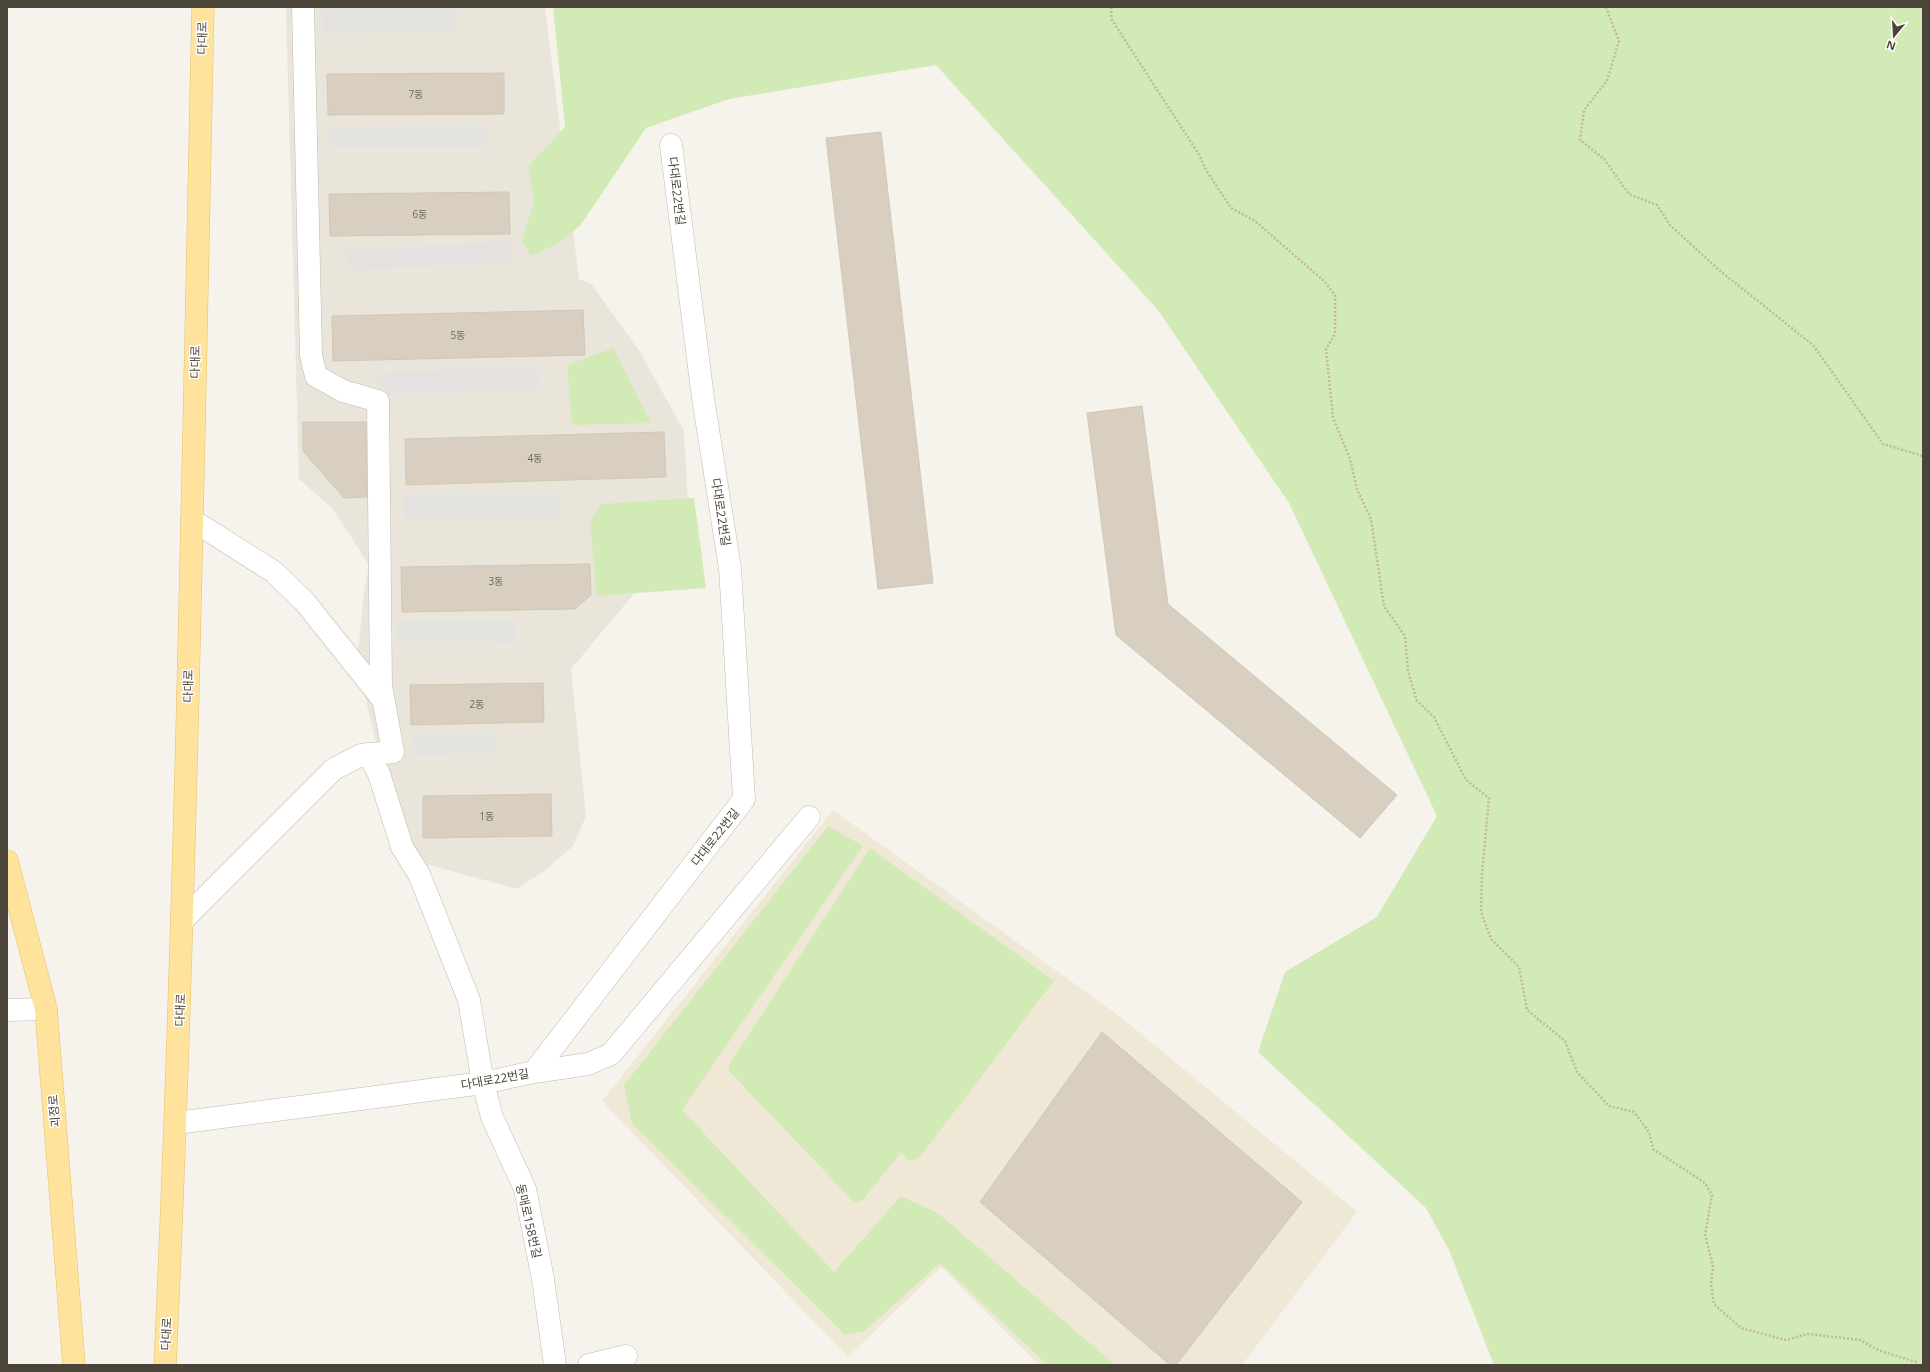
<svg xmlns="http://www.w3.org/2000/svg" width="1930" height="1372" viewBox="0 0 1930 1372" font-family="'Open Sans','Noto Sans KR',sans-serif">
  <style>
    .residential { fill: #eae5da }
    .education { fill: #efe8d6 }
    .green { fill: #d2eab5 }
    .parking { fill: #e5e3e0 }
    .building { fill: #d8cfc1; stroke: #d3c7b4 }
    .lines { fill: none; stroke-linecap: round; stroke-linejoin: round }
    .minor-casing { stroke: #c2bbae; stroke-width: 23 }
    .major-casing { stroke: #e6c16a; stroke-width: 23 }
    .path { stroke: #c4b79f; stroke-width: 2.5; stroke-dasharray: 2 2; stroke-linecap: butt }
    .minor { stroke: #fff; stroke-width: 22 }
    .major { stroke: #ffe39c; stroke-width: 22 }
    .labels { text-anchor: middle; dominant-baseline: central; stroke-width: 3; stroke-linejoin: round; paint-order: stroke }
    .number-label { font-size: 10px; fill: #6e675b }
    .street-label { font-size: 12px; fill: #4b4439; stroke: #fff }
  </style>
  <rect width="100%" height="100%" fill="#f6f3ec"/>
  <path class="residential" d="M286,7H545L579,279L592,285L640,352L684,431L688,502L656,567L571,669L586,816L573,846L544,871L517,889L411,860L384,777L365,696L358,650L364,593L369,565L333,509L299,479Z"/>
  <path class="education" d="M833,810L1118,1015L1357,1212L1242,1365H1039L941,1267L848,1357L602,1101Z"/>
  <path class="green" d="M553,7H1923V1365H1494L1449,1250L1426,1208L1258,1052L1285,972L1377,917L1437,816L1289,503L1158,310L936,65L729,99L646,128L580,226L557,244L531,256L522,241L534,200L528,167L565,127Z
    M613,348L651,423L572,425L567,365Z
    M694,498L706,588L597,596L590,523L601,504Z
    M828,826L863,846L682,1110L834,1272L901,1196L939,1214L1115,1365H1047L940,1263L865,1331L845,1335L632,1123L624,1085Z
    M870,848L1054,981L919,1158L909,1161L901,1152L863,1200L855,1203L729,1071V1065Z"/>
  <path class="parking" d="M456,8L457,31L323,33L322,9Z
    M488,126L487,147L329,148V127Z
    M510,242L511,264L347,270L346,248Z
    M539,369V391L379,395L378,372Z
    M403,494H560V519H404Z
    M515,620V643L396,642V621Z
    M495,733L496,753L414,756L413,736Z"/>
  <path class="building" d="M504,73V114L328,115L327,74Z
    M881,132L933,583L878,589L826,138Z
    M509,192L510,234L330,236L329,194Z
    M583,310L585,355L333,361L332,316Z
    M1142,406L1168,604L1397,795L1360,838L1116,635L1087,413Z
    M303,422H366L367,497L344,498L303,451Z
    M664,432L666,477L406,485L405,439Z
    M590,564L591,595L575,609L402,612L401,567Z
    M543,683L544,722L411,725L410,685Z
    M551,794L552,836L423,838V796Z
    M1102,1032L1302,1202L1176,1365H1170L980,1202Z"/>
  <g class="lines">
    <defs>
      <path id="minor" d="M192,520L274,572L304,601L384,701
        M368,754L379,774L402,847L419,874L469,1000L483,1083L492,1117L525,1189L543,1279L555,1365
        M182,921L334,769L361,755L393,752L381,686L378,401L343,391L316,376L311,355L303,7
        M7,1010L46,1009
        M534,1072L588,1064L611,1054L809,817
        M176,1123L483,1083L534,1072L744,799L730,568L703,398L671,145
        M589,1365L626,1356"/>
      <path id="major" d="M7,861L46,1009L74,1365
        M165,1365C186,913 193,460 203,7"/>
    </defs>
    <use href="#minor" class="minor-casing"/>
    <use href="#major" class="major-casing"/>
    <path class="path" d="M1111,7L1112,20L1198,153L1206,170L1231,208L1255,221L1324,281L1335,295V334L1326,349L1333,418L1350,459L1357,489L1371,519L1384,606L1405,636L1408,671L1417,701L1434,717L1466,780L1489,798L1482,874L1481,912L1491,939L1519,967L1527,1010L1565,1041L1577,1072L1609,1106L1634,1112L1649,1132L1653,1149L1705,1183L1712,1195L1705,1235L1713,1266L1711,1284L1714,1304L1741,1328L1786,1340L1808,1334L1860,1340L1878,1350L1916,1362L1917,1365
      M1606,7L1619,41L1607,81L1584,110L1580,140L1604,159L1629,194L1657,205L1670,225L1719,270L1813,345L1883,444L1923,456"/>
    <use href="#minor" class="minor"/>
    <use href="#major" class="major"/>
  </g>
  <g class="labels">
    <g class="number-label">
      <text x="416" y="94">7동</text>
      <text x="420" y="214">6동</text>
      <text x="458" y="335">5동</text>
      <text x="535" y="458">4동</text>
      <text x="496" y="581">3동</text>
      <text x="477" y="704">2동</text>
      <text x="487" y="816">1동</text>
    </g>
    <g class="street-label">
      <text transform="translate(202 38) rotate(-89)">다대로</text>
      <text transform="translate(677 191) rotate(83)">다대로22번길</text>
      <text transform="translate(195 362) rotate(-89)">다대로</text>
      <text transform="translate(721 512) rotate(81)">다대로22번길</text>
      <text transform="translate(188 686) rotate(-89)">다대로</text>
      <text transform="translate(715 837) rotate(-52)">다대로22번길</text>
      <text transform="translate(180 1010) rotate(-88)">다대로</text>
      <text transform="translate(495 1079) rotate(-10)">다대로22번길</text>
      <text transform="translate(54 1111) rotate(-94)">괴정로</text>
      <text transform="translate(529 1221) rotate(77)">동매로158번길</text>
      <text transform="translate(166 1334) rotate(-87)">다대로</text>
    </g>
  </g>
  <rect width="1930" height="1372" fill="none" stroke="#4b4439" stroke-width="16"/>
  <g transform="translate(1894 36) rotate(198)" stroke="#ffffff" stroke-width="3" paint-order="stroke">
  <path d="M0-3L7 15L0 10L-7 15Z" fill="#4b4439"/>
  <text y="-6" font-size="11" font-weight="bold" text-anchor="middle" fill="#4b4439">N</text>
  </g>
</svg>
